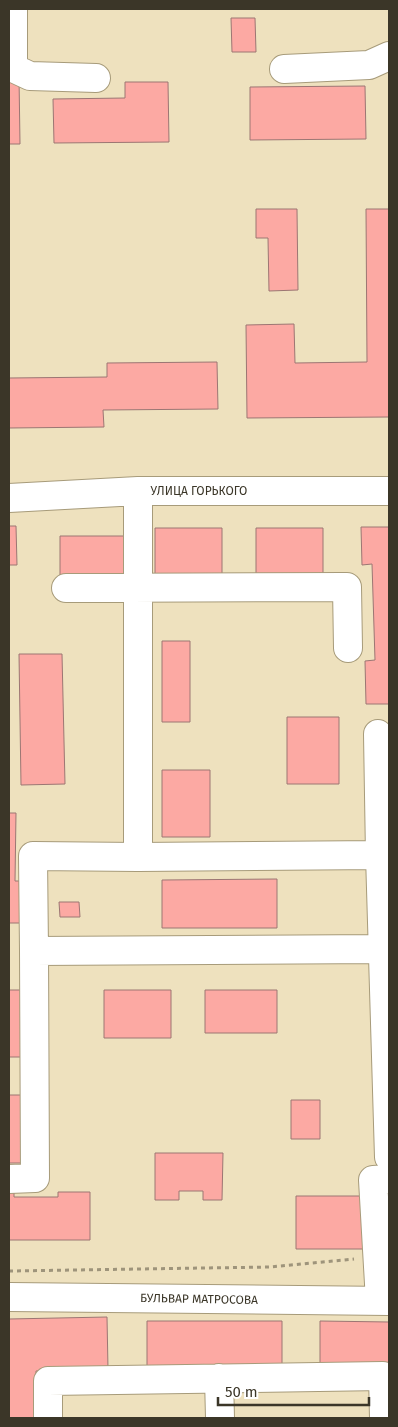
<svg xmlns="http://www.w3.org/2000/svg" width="398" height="1427" viewBox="0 0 398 1427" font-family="'Fira Sans',sans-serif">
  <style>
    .building { fill: #fca9a3; stroke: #9c7673 }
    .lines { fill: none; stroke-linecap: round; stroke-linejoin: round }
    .minor-casing { stroke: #a79b7a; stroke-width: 30 }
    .path { stroke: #9e947b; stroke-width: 3; stroke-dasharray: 4 4; stroke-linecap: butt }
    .minor { stroke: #fff; stroke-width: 28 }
    .labels { text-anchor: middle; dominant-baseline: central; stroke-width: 4; stroke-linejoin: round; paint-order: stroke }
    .street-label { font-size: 12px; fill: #3b3628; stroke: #fff }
  </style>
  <rect width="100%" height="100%" fill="#eee1be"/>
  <path class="building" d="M231,18H255L256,52H232Z
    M9,77H19L20,144H9Z
    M125,82H168L169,142L54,143L53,99L125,98Z
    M365,86L366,139L250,140V87Z
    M256,209H297L298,290L269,291L268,238H256Z
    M366,209H389V417L247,418L246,325L294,324L295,363L367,362Z
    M217,362L218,409L103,410L104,427L9,428V378L107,377V363Z
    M9,526H16L17,565H9Z
    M361,527H389V704H366L365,661L375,660L372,564L362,565Z
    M155,528H222V577H155Z
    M256,528H323V576H256Z
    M60,536H127V579H60Z
    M162,641H190V722H162Z
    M19,654H62L65,784L21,785Z
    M287,717H339V784H287Z
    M162,770H210V837H162Z
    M9,813H16L15,881H26L25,923H9Z
    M277,879V928H162V880Z
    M59,902H79L80,917H60Z
    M9,990H27V1057H9Z
    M104,990H171V1038H104Z
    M205,990H277V1033H205Z
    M9,1095H27V1163H9Z
    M291,1100H320V1139H291Z
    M155,1153H223L222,1200H203V1191H179V1200H155Z
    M9,1182H14V1197H58V1192H90V1240H9Z
    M296,1196H363V1249H296Z
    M107,1317L108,1369L36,1371L37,1418H9V1319Z
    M147,1321H282V1373H147Z
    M320,1321L389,1322V1364H320Z"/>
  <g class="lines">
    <defs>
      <path id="minor" d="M9,68H13V9
        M13,68L30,76L96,78
        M284,69L369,65L389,56
        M138,491V857L380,855L378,734
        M9,498L138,491H389
        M66,588L347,587L348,648
        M380,855L389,1157
        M34,951L33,856L138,857
        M9,1179L35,1178L34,951L383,949
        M9,1297L389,1301
        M380,1301L373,1180L389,1179
        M219,1378L220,1418
        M48,1418V1381L383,1376L384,1418"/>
    </defs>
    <use href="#minor" class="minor-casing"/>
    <path class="path" d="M9,1271L270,1267L354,1259"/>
    <use href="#minor" class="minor"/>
  </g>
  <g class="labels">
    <g class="street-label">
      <text x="199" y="491">УЛИЦА ГОРЬКОГО</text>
      <text transform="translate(199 1299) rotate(1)">БУЛЬВАР МАТРОСОВА</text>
    </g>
  </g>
  <rect width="398" height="1427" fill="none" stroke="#3b3628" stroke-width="20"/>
  <path d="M218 1397v8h151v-8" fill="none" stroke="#3b3628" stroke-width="2.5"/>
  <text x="225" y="1397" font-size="15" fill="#3b3628" stroke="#ffffff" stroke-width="4" paint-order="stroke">50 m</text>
</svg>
